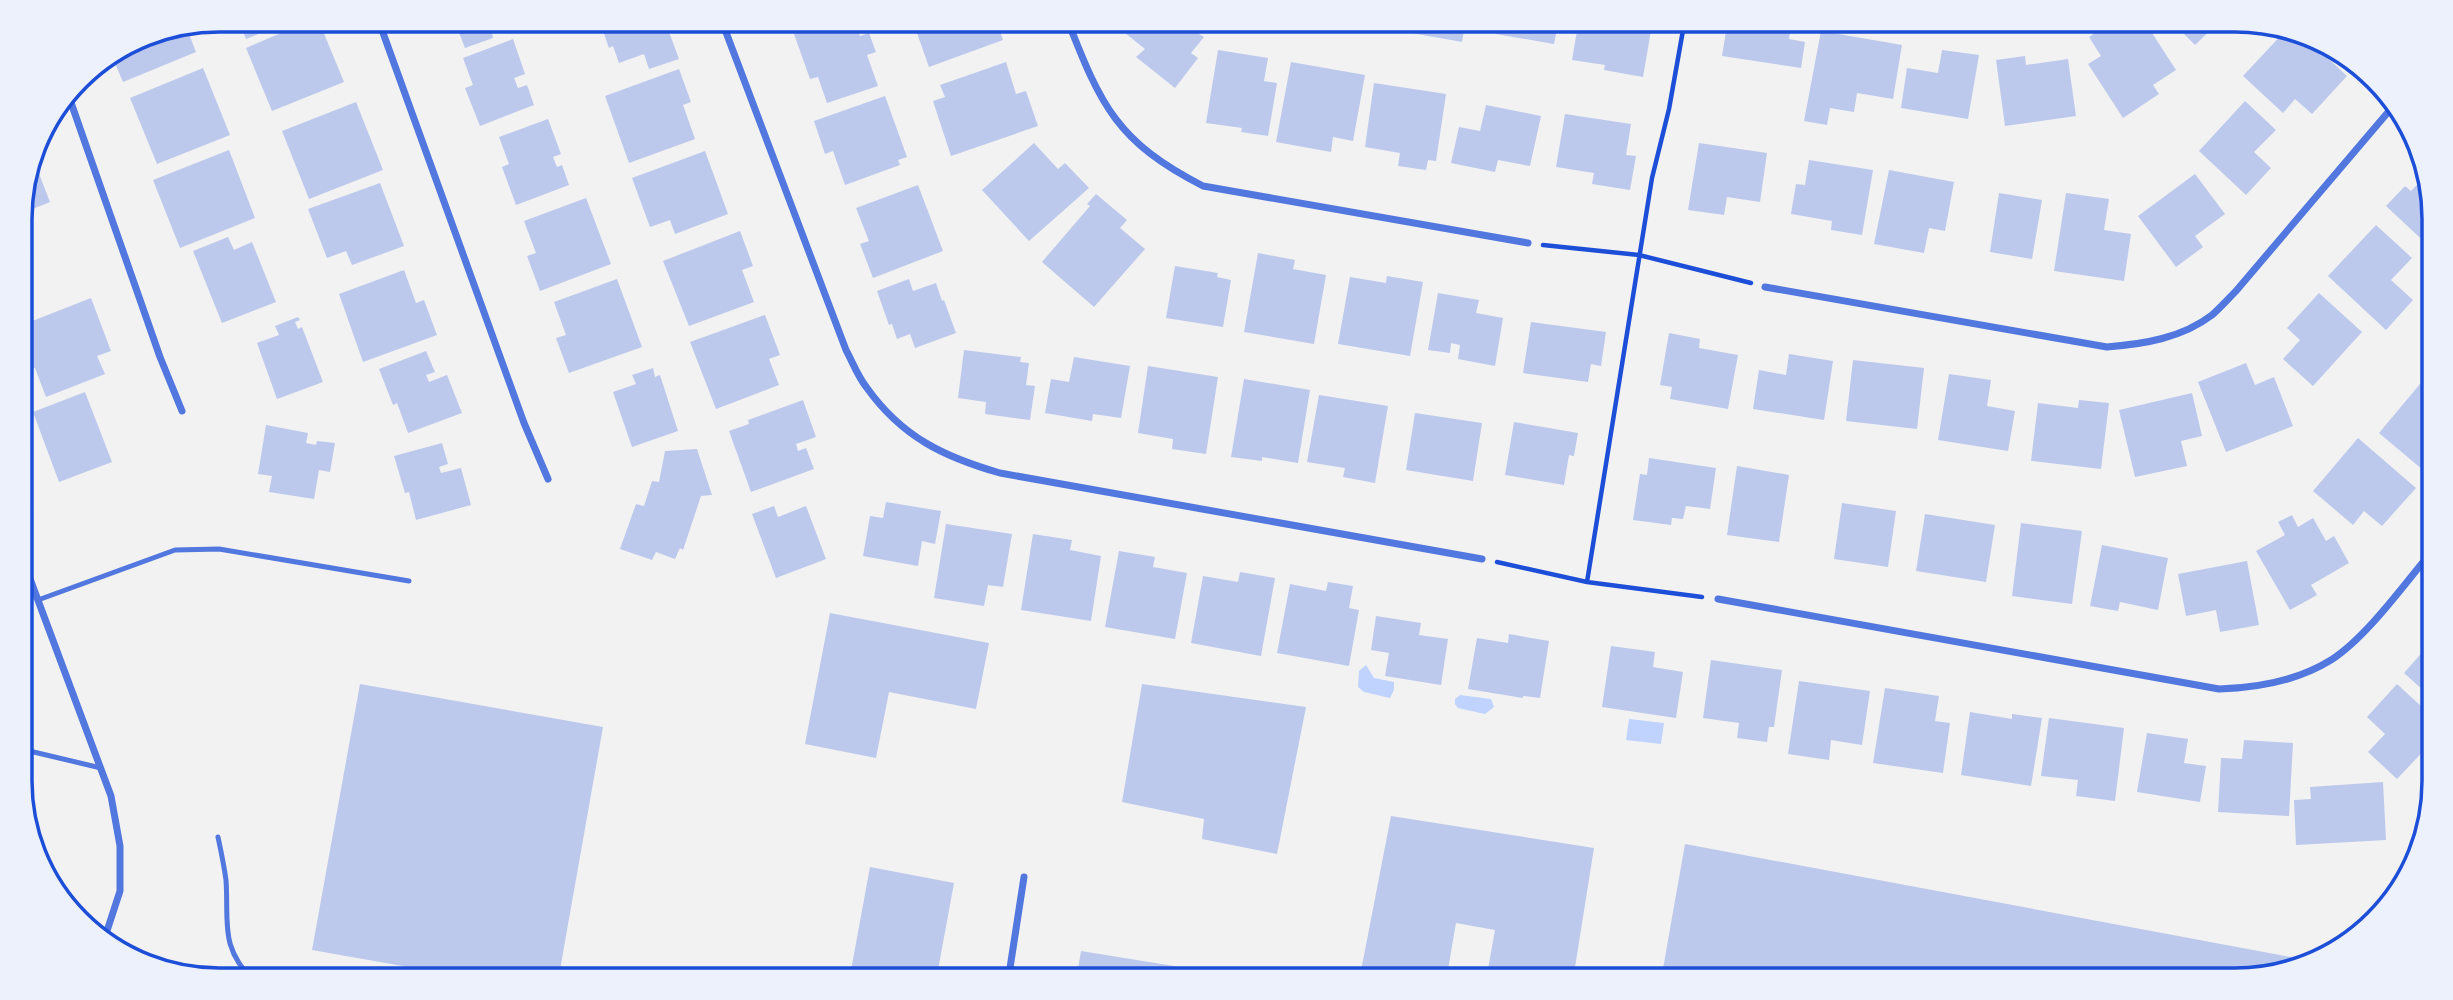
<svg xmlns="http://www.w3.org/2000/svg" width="2453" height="1000" viewBox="0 0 2453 1000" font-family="'Open Sans',sans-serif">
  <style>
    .water { fill: #bfd3fe }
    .building { fill: #bdc9ec }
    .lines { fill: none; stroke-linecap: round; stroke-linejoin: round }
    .path { stroke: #1d4ed8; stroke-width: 4.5 }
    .service { stroke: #5277de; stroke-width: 5 }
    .minor { stroke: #5277de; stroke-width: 7 }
    .rim { fill: none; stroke: #1d4ed8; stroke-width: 3.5 }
  </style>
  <rect width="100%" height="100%" fill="#f2f2f2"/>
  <path class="water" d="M1366,665L1374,678L1394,682V690L1390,698L1364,692L1358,687L1359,671Z
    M1460,695L1491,699L1494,707L1485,714L1458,708L1455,704V699Z
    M1629,719L1664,723L1661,744L1626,740Z"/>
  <path class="building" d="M238,19H296L246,39Z
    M314,19H318L344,82L272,111L246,48Z
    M448,19H511V20L500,24L502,30L492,33L493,38L465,48L456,25L450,27Z
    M599,19H647L650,26L665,21L679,59L649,69L644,54L619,63L613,46L609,48Z
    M912,19H996L1003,40L929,67Z
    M1128,19H1193L1204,28L1199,34L1204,37L1191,53L1198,58L1175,88L1136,57L1145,49L1120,29Z
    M1391,19H1466L1462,42L1389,29Z
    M1499,19H1559L1554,44L1496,34Z
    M1579,19H1653L1643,77L1604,70L1605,65L1572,60Z
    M1728,19H1792L1789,39L1805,42L1801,68L1722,56Z
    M2116,19H2143L2176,70L2153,85L2159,94L2123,118L2088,64L2101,56L2089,37Z
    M2169,19H2222L2195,45Z
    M827,22L829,30L849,23L853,32L858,30L860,36L869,33L876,52L867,55L878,86L827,103L818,77L810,79L794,34Z
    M186,26L196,52L123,82L111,54L143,34Z
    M2286,30L2300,32L2347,76L2312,114L2295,99L2283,113L2243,76Z
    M1821,31L1902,45L1893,99L1857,93L1854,112L1830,108L1827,125L1804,121Z
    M513,39L525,74L514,78L518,88L527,85L534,105L480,126L465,88L473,85L463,58Z
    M1218,50L1268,58L1264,81L1277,83L1268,136L1241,132L1242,128L1206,123Z
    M1942,50L1979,55L1968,119L1901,108L1907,68L1938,73Z
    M2025,56L2026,65L2068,59L2076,116L2005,126L1996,60Z
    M1006,62L1016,94L1026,91L1038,126L951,156L933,101L945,97L940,85Z
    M1291,62L1365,75L1353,141L1333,137L1331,152L1276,142Z
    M203,68L230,135L157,164L130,98Z
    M679,69L691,102L683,105L695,139L629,163L605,96Z
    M1374,83L1446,94L1436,161L1428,160L1426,170L1398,166L1400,153L1365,147Z
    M885,96L907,157L898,160L900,165L845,185L833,151L825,154L814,121Z
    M2245,101L2276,130L2254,152L2271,168L2246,195L2199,151Z
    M356,102L383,170L309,199L282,131Z
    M1486,105L1541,116L1530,166L1498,160L1495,172L1451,163L1459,127L1480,131Z
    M1565,114L1631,124L1626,155L1636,156L1630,190L1592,184L1594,173L1556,167Z
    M548,119L561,154L553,157L557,167L562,165L569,185L516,205L502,167L509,164L499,137Z
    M1034,143L1058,169L1065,163L1089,188L1029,241L982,190Z
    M1699,143L1767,153L1760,202L1727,197L1724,215L1688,210Z
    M229,150L255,218L180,248L153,180Z
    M705,151L728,214L675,234L670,220L650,227L632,178Z
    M33,158L50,202L20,214V205Z
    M1809,160L1873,170L1862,235L1831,230L1832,221L1791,214L1796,184L1805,185Z
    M1889,170L1954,182L1945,231L1929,228L1924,253L1874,244Z
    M2195,174L2225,214L2195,236L2203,247L2176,267L2138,216Z
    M2425,176L2432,192V249L2386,206L2405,186L2411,191Z
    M380,183L404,246L352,265L346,251L327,258L308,209Z
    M918,185L943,251L873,278L860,244L869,241L856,208Z
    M1999,193L2042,200L2032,259L1990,252Z
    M2066,193L2109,199L2104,230L2131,234L2124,281L2054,271Z
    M1096,194L1127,220L1120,228L1145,249L1094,307L1042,262L1090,206L1087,204Z
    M586,198L611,264L540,291L527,256L536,253L524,221Z
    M2376,225L2412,258L2391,280L2413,300L2386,330L2328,276Z
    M740,231L753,266L742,270L754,302L689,326L663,261Z
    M228,237L234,250L252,242L276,302L222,323L193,251Z
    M1258,253L1295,260L1293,269L1326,275L1314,344L1244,332Z
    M1175,266L1218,273L1217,277L1231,280L1223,327L1166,318Z
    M404,270L416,303L424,300L437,335L363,362L339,294Z
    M1387,276L1423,282L1410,356L1338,344L1350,277L1386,283Z
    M617,279L642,347L569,373L556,338L566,335L554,302Z
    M909,279L913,291L936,283L942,301L944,300L956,333L915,348L910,334L897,339L892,324L889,325L877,291Z
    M1438,293L1479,300L1476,313L1503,318L1495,366L1458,359L1460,345L1451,343L1450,353L1428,350Z
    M2319,293L2362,332L2313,386L2283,359L2300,340L2287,328Z
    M91,298L111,351L97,356L105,374L46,397L35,368L23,372L20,364V345L29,342L22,325Z
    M765,315L780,355L769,359L779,385L716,409L690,342Z
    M298,317L300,320L295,322L298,329L302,327L323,382L277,399L257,343L279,335L275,326Z
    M1531,322L1606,332L1601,366L1591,364L1588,382L1523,373Z
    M1669,333L1700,339L1699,348L1738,355L1728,409L1670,399L1672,387L1660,385Z
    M964,350L1021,357L1020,362L1029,363L1026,385L1035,386L1030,420L985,414L986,402L958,398Z
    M426,351L435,372L426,375L429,382L447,375L462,413L408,433L397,403L393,405L379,369Z
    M1789,354L1833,361L1824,420L1753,409L1759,370L1786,375Z
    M1074,357L1130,366L1121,418L1093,414L1092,421L1045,413L1051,379L1069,382Z
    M1853,360L1924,368L1917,429L1846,421Z
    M2246,363L2255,385L2274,377L2293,426L2226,452L2198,382Z
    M1148,366L1218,377L1206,454L1172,449L1173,439L1138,433Z
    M653,368L655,377L660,375L678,431L632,447L613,392L636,384L632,375Z
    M1949,374L1991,380L1987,406L2015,411L2008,451L1938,440Z
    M2425,378L2433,384V471L2429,475L2379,433Z
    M1244,379L1310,390L1298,463L1262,457V461L1231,457Z
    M85,392L112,462L59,482L33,412Z
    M2192,393L2202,436L2181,441L2187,466L2135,477L2119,410Z
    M1319,395L1388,406L1375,483L1343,477L1345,468L1307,462Z
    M803,400L816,437L796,444L798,451L806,448L814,469L751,492L729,431L749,424L748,420Z
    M2079,400L2109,403L2101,469L2031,461L2038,403L2078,408Z
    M1415,413L1482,423L1473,481L1406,470Z
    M1514,422L1578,433L1574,456L1569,455L1564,485L1505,475Z
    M266,425L308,433L306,443L316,445L317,441L335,443L330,472L319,470L314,499L269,492L272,476L258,474Z
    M2358,438L2416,488L2382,526L2364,511L2353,525L2313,491Z
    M442,443L448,464L439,467L441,473L461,468L471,505L416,520L409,492L405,493L394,456Z
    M697,449L712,495L701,496L683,550L680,548L675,559L656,552L652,560L620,549L636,504L644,506L652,481L659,482L665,451Z
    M1649,458L1716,468L1710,509L1686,506L1683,519L1672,518L1671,525L1633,520L1640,474L1647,475Z
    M1737,466L1789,475L1779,542L1727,535Z
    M886,502L941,511L935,544L922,541L918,566L863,556L870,516L883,518Z
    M1842,503L1896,511L1888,567L1834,559Z
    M774,506L778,517L806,506L826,559L776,578L752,514Z
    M1925,514L1995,525L1986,582L1916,571Z
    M2292,515L2298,527L2313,518L2326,541L2334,536L2349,563L2311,585L2317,595L2290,610L2256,551L2285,535L2278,522Z
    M2021,523L2082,531L2072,604L2012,596Z
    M946,524L1012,534L1003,587L988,585L984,606L934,598Z
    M1033,534L1072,540L1070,550L1101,556L1091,621L1021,610Z
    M2102,545L2168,558L2158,610L2120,602L2118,611L2090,606Z
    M1119,551L1155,557L1153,567L1187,573L1175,639L1105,627Z
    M2247,561L2259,625L2220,632L2216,610L2186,616L2178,574Z
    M1240,572L1275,578L1261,656L1191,643L1203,576L1238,582Z
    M1328,582L1353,586L1349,608L1359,610L1349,666L1277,653L1290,584L1326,591Z
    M830,613L989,643L976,709L889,692L876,758L805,744Z
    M1376,616L1421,623L1419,635L1448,639L1441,685L1385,676L1389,653L1371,650Z
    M1509,634L1549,641L1540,698L1523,696V698L1468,689L1477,638L1508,643Z
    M2433,640V699L2404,673Z
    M1611,646L1655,652L1653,667L1683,672L1676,718L1602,707Z
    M1711,660L1782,670L1774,727H1769L1767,742L1737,738L1739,723L1703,718Z
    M1799,681L1870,691L1862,745L1831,740L1829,760L1788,754Z
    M360,684L603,727L558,981H487L312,950Z
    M1142,684L1306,707L1277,854L1202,839L1204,819L1122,802Z
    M2397,684L2434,718V740L2397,779L2368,752L2385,734L2367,717Z
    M1885,688L1939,696L1935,721L1950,723L1943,773L1873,763Z
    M1970,712L2012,719V714L2042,718L2031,786L1961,775Z
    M2049,718L2124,728L2115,801L2076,796L2078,780L2041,776Z
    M2147,733L2188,739L2184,763L2206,766L2200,802L2137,792Z
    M2244,740L2293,743L2289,816L2218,812L2221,758L2242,759Z
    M2383,782L2386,840L2296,845L2294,800L2311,799L2310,787Z
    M1391,816L1594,848L1573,980H1486L1495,930L1456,923L1446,981H1359Z
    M1685,844L2291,957L2290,964L2247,980H1793L1769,976L1768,980H1661Z
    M870,867L954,883L936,981H849Z
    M1081,951L1174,966L1172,981H1076Z"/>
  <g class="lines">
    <path class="path" d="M1543,245L1639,255L1751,283
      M1497,562L1587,582L1702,597
      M1587,582L1652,178L1669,109L1685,19"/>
    <path class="service" d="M38,600L175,550L219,549L409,581
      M21,749L101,768
      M218,837C221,851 224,865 226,880C229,922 219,947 254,981"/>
    <path class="minor" d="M378,19L524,423L548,479
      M721,19L846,350C853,363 858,377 867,388C902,437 944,457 1000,473L1482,559
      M1067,19C1101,106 1117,142 1203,186L1528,243
      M68,94L160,357L182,411
      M1765,287L2107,347C2144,344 2182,338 2212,315C2220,308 2228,299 2236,291L2395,104
      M20,552L111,796L120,846V891L105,937
      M1718,599L2219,689C2258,688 2297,681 2331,660C2367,637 2405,583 2433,550
      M1008,981L1024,877"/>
  </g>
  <path d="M0 0H2453V1000H0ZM219 32H2235A187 187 0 0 1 2422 219V781A187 187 0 0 1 2235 968H219A187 187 0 0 1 32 781V219A187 187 0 0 1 219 32Z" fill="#edf1fc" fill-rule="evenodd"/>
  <path class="rim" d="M219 32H2235A187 187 0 0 1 2422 219V781A187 187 0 0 1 2235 968H219A187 187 0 0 1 32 781V219A187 187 0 0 1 219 32Z"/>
</svg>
